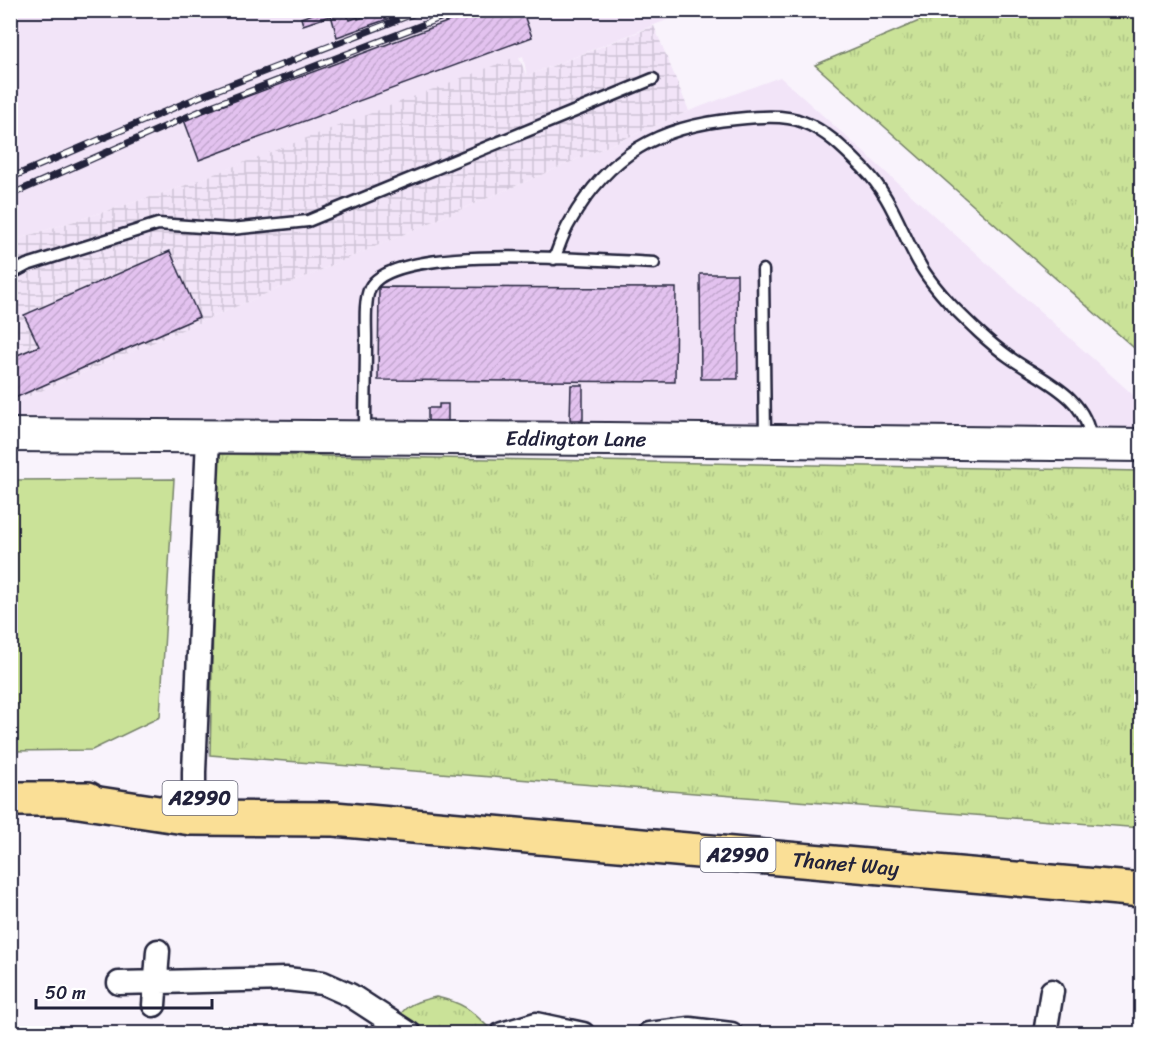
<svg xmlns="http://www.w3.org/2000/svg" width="1152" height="1044" viewBox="0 0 1152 1044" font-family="Sriracha,sans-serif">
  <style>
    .built { fill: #f2e4f8 }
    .industrial { fill: url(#industrial-grid) }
    .grass { fill: url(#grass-tufts); stroke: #76826a; stroke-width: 1.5 }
    .green { fill: #cae298; stroke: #76826a; stroke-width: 1.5 }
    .building { fill: url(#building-hatch); stroke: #22223b; stroke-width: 1.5 }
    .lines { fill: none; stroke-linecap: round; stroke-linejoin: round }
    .lane-casing { stroke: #22223b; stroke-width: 15 }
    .street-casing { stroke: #22223b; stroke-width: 27 }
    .secondary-casing { stroke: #22223b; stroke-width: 36 }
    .primary-casing { stroke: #22223b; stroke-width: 38 }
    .lane { stroke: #fff; stroke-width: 10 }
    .street { stroke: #fff; stroke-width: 22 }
    .secondary { stroke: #fff; stroke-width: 32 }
    .primary { stroke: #fadf96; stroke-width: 33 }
    .rail-casing { stroke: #22223b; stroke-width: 7 }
    .rail { stroke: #fff; stroke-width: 4.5; stroke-dasharray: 14; stroke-linecap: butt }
    .labels { text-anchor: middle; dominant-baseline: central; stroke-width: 5; stroke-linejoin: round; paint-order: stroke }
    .shield { fill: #fff; stroke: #646476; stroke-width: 1.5 }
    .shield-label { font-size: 20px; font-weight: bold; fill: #22223b }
    .street-label { font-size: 21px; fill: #22223b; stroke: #fff }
  </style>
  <defs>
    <pattern id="industrial-grid" width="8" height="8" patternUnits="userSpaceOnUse" patternTransform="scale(1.5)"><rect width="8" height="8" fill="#f2e4f8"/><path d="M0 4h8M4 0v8" fill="none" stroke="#cfc3d6"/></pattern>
    <pattern id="grass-tufts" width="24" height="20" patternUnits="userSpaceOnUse" patternTransform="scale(1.5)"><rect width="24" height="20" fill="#cae298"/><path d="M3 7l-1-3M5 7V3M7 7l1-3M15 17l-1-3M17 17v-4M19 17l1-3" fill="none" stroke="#adc284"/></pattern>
    <pattern id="building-hatch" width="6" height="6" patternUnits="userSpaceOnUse" patternTransform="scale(1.5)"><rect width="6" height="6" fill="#e3c2ef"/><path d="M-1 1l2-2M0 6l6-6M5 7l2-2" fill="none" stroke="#c2a6ce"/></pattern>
  </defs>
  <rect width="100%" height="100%" fill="#f9f3fc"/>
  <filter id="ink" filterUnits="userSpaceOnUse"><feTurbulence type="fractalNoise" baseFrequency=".0167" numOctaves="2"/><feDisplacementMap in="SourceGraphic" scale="12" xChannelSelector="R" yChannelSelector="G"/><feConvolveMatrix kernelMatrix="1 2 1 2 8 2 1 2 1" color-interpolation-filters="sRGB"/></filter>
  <g filter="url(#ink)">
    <path class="built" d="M11,11H689L527,76L523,56L173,190L11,241Z
      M780,77L1141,402L1142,434L11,417V404L689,111Z"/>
    <path class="industrial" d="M654,26L689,111L11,404V241L173,190L518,56L527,76Z"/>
    <path class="grass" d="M943,11H1141V120L1135,121L1142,195L1141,354L815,65Z
      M217,454L1141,471V828L210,755Z
      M436,997C466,1003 473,1012 494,1033L386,1034C403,1009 405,1003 436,997Z"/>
    <path class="green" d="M174,479L160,717L92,750L11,751V480Z"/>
    <path class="building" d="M324,10H332L333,15L303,25L301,18Z
      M332,10H383L358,19V17L350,20L344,12L334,16Z
      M383,10H413L337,37L331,15L344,12L350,20L358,17V19Z
      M479,10H522L532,37L199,160L184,120Z
      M170,251L199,317L10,400V358L39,346L24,315Z
      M700,274H737L738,379H701Z
      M379,287L676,288L675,382L378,380Z
      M571,385H583V420H570Z
      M439,404H448V423H428V408H439Z"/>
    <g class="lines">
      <defs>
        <path id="lane" d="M554,259C559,247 563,233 570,222C609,154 659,126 736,119C755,117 785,114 803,122C827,131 846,151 864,169C891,196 900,230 919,263C927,278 940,293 952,306C970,324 988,342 1009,357C1043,381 1086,395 1091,441
          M763,270L765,439
          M10,274L27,265L158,224L231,229L308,221L653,79
          M365,435C365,403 366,370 366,338C366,325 364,300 370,288C393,241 605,261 654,263"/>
        <path id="street" d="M194,797V772L208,437
          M119,983L286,979L323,983L350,995L410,1034
          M154,1005L158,951
          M502,1034L536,1024L583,1034
          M649,1034L690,1029L731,1034
          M1045,1034L1052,991"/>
        <g id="secondary">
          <path id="s1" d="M10,435L608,439L1142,445"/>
        </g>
        <g id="primary">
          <path d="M10,799H88"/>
          <path id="s2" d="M66,799L191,818L334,819L1142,890"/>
        </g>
      </defs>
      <use href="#lane" class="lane-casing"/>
      <use href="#street" class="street-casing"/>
      <use href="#secondary" class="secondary-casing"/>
      <use href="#primary" class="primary-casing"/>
      <use href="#lane" class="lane"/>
      <use href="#street" class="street"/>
      <use href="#secondary" class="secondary"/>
      <use href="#primary" class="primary"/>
      <defs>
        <path id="rail" d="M10,178L206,94L423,10
          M10,195L214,105L461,10"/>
      </defs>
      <use href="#rail" class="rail-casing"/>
      <use href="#rail" class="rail"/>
    </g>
  </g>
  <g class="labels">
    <g class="shield">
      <rect x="162.5" y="781" width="75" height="34" rx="4.5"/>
      <rect x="700.5" y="838" width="75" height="34" rx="4.5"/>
    </g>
    <g class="shield-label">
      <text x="200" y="798">A2990</text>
      <text x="738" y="855">A2990</text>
    </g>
    <g class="street-label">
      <text stroke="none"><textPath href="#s1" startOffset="566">Eddington Lane</textPath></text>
      <text stroke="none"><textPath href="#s2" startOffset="783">Thanet Way</textPath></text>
    </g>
  </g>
  <rect width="1152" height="1044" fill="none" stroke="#fff" stroke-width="36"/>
  <rect x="18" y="18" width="1116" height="1008" fill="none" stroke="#22223b" stroke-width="2" filter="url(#ink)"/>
  <path d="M36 999v9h176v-9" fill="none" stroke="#22223b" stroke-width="3"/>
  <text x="45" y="999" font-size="18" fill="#22223b" stroke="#ffffff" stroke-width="4.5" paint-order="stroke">50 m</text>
</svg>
